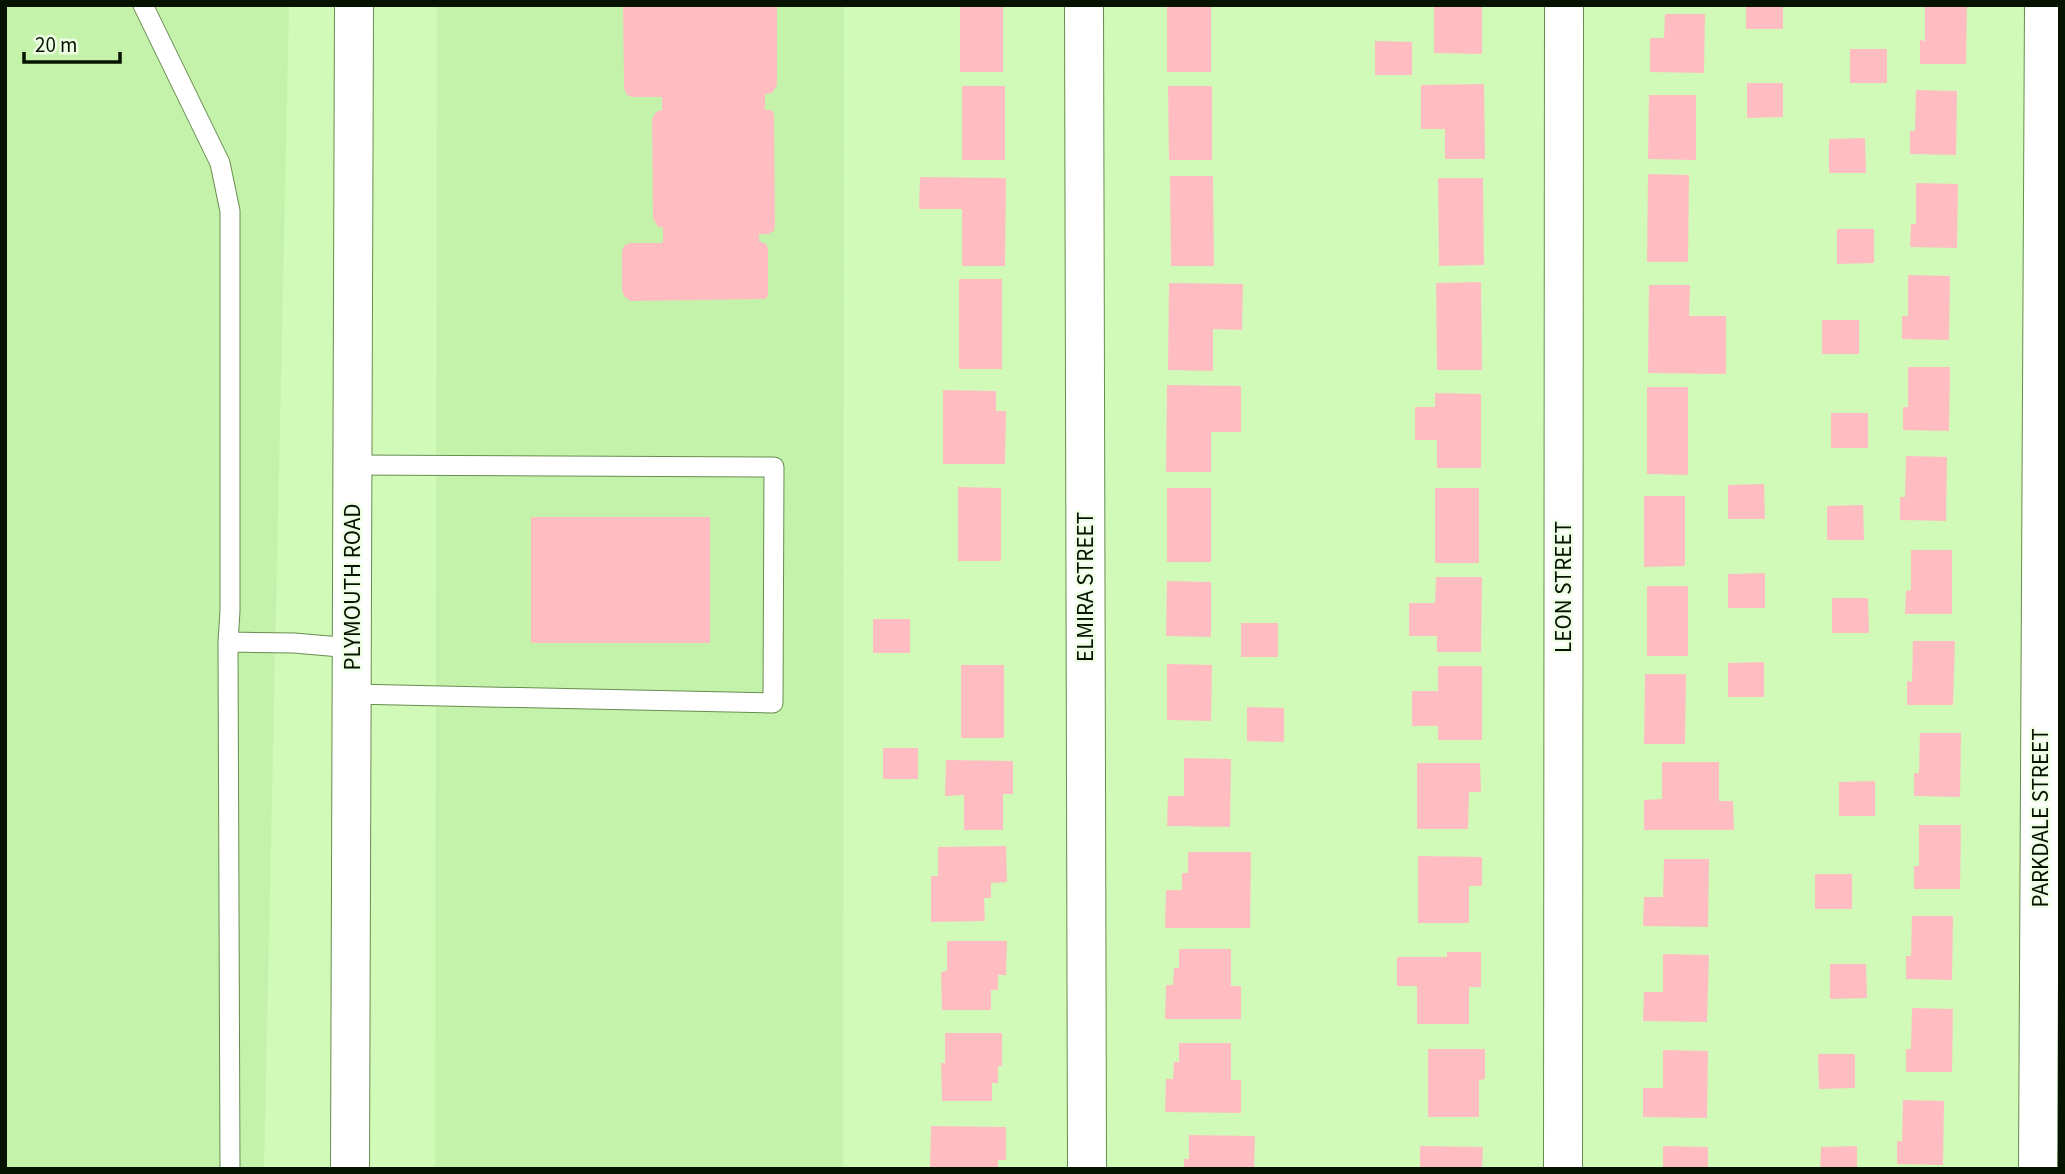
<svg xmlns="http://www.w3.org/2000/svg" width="2065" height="1174" viewBox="0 0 2065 1174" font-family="'Source Sans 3',sans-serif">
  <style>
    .built { fill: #c5f2aa }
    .building { fill: #ffbdc2 }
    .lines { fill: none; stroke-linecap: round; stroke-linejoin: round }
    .service-casing { stroke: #688d51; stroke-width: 21 }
    .minor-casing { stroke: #688d51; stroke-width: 40 }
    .secondary-casing { stroke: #688d51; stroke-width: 40 }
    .service { stroke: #fff; stroke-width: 19 }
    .minor { stroke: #fff; stroke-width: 38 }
    .secondary { stroke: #fff; stroke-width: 38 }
    .labels { text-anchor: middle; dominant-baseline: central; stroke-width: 5; stroke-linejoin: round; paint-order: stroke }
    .street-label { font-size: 23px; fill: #061300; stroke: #eefee4 }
  </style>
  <rect width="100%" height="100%" fill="#d1f9b8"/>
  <path class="built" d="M5,5H289L264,1169H5Z
    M437,5H844L843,1169H435Z"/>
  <path class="building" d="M623,5H777V85L772,93L765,94V110H772L774,115L775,224L774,231L768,234H759V241L766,244L768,249V294L766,299L631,301L625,297L622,291V250L625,245L630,243H663V227H658L653,218L652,119L656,112L662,110V97H632L627,95L624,88Z
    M960,5H1003V72H960Z
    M1167,5H1211V72H1167Z
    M1434,5H1482V54L1434,53Z
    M1746,5H1783V29H1746Z
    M1925,5H1967L1966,64H1920V40L1925,41Z
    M1665,14H1705L1704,73L1650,72V38H1664Z
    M1375,41L1412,42V75H1375Z
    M1850,49H1887V83H1850Z
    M1747,83H1783V117L1747,118Z
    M1484,84L1485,159H1445V129H1421V85Z
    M962,86H1005V160H962Z
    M1168,86H1212V160H1169Z
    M1916,90L1957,91L1956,155L1910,154V131H1915Z
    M1649,95H1696V160L1648,159Z
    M1865,138L1866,173H1829V139Z
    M1648,174L1689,175L1688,262H1647Z
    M1170,176H1213L1214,266H1171Z
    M920,177L1006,178L1005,266H962V209H919Z
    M1438,178H1483L1484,265L1439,266Z
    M1916,183L1958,184L1957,248L1910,247L1911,224H1916Z
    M1837,229H1874V263L1837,264Z
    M1908,275L1950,276L1949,340L1902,339V316H1908Z
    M959,279H1002V369H959Z
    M1481,282L1482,370H1437L1436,283Z
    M1169,283L1243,284L1242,330L1213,329V371L1168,370Z
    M1649,285H1690L1689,316H1726V374L1648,373Z
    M1822,320H1859V354H1822Z
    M1908,367H1950L1949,431L1903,430V407H1908Z
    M1167,385L1241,386V432H1211V472H1166Z
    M1647,387H1688V475L1647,474Z
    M943,390L996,391V411H1006L1005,464H943Z
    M1435,393L1481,394V468H1437V440H1415V407H1435Z
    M1831,413H1868V448H1831Z
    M1906,456L1947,457L1946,521L1900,520V497H1905Z
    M1764,484L1765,519H1728V485Z
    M958,487L1001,488V561H958Z
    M1167,488H1211V562H1167Z
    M1435,488H1479V563H1435Z
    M1644,496H1685V566L1644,567Z
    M1863,505L1864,540H1827V506Z
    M531,517H710V643H531Z
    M1911,550H1952V614H1905L1906,591L1911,590Z
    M1765,573V608H1728V574Z
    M1436,577H1482L1481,652H1437V636H1409V603H1435Z
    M1167,581L1211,582V637L1166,636Z
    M1647,586H1688V656H1647Z
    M1832,598H1868L1869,633H1832Z
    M873,619H910V653H873Z
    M1241,623H1278V657H1241Z
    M1913,641H1955L1953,705H1907V681L1912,682Z
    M1764,662V697H1728V663Z
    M1167,664L1212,665L1211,721L1167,720Z
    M961,665H1004V738H961Z
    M1438,666H1482V740H1438V726H1412V691H1438Z
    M1645,674H1686L1685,744H1644Z
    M1247,707L1284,708V742L1247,741Z
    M1920,733H1961L1960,797L1914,796V773H1919Z
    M883,748H918V779H883Z
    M1184,758L1231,759L1230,827L1167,826L1168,796H1184Z
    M946,760L1013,761V794H1003V830H964V795L945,796Z
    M1662,762H1719V801H1733L1734,830H1644V800L1662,799Z
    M1417,763H1480L1481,792H1469L1468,829H1417Z
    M1875,781V816H1839V782Z
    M1919,825H1961L1960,889H1914V866H1919Z
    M1006,846L1007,882L991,883V898H984L985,921L931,922V876H938V847Z
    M1188,852H1251L1250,928H1165L1166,890H1182V873H1188Z
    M1418,856L1482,857V886H1469V923H1418Z
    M1664,859H1709L1708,927L1643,926L1644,897H1663Z
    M1815,874H1852V909H1815Z
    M1912,916H1953L1952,980L1906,979V956H1911Z
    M947,941H1007L1006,975H998V990H991V1010H942L941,972L947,971Z
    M1179,949H1231V986H1241V1019H1165L1166,985H1173L1174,968H1179Z
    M1447,952H1481V987H1469V1024H1417V986H1397V957H1447Z
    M1663,954L1709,955L1707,1022L1643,1021L1644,992H1663Z
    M1830,964H1866L1867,998L1830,999Z
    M1912,1008L1953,1009L1952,1072H1906V1049H1911Z
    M945,1033H1002V1066H998V1083H992V1101H942L941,1063H945Z
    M1179,1043H1231V1080H1241V1113L1165,1112L1166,1079H1173L1174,1062H1179Z
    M1428,1049H1485V1079L1479,1080V1117H1428Z
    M1663,1050L1708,1051L1707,1118L1643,1117V1088H1663Z
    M1818,1054H1855V1088L1819,1089Z
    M1903,1100L1944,1101L1943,1165L1897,1164V1141H1902Z
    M931,1126L1006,1127V1160H998V1169H930Z
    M1189,1135L1255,1136L1254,1169H1184V1159H1189Z
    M1420,1146L1483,1147L1482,1169H1420Z
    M1663,1146L1708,1147V1169H1663Z
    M1857,1146V1169H1820L1821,1147Z"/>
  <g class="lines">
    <defs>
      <path id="service" d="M143,5L220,163L230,211V611L228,642
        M352,694L773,703L774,467L353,465
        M230,1169L228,642L294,643L352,648"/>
      <path id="minor" d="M1084,5L1087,1169
        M1563,1169L1564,5
        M2038,1169L2044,5"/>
      <path id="secondary" d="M350,1169L354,5"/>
    </defs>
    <use href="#service" class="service-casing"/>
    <use href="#minor" class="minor-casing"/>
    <use href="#secondary" class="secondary-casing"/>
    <use href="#service" class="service"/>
    <use href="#minor" class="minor"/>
    <use href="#secondary" class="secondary"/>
  </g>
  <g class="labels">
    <g class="street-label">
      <text transform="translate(352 587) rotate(-90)">PLYMOUTH ROAD</text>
      <text transform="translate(1085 587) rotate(-90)">ELMIRA STREET</text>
      <text transform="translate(1563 587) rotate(-90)">LEON STREET</text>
      <text transform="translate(2040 818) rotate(-90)">PARKDALE STREET</text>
    </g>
  </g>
  <rect width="2065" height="1174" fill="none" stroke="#061300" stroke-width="14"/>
  <path d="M24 52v10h96v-10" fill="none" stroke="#061300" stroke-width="3.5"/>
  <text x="35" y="52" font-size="21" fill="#061300" stroke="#eefee4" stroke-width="5" paint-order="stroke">20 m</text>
</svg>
